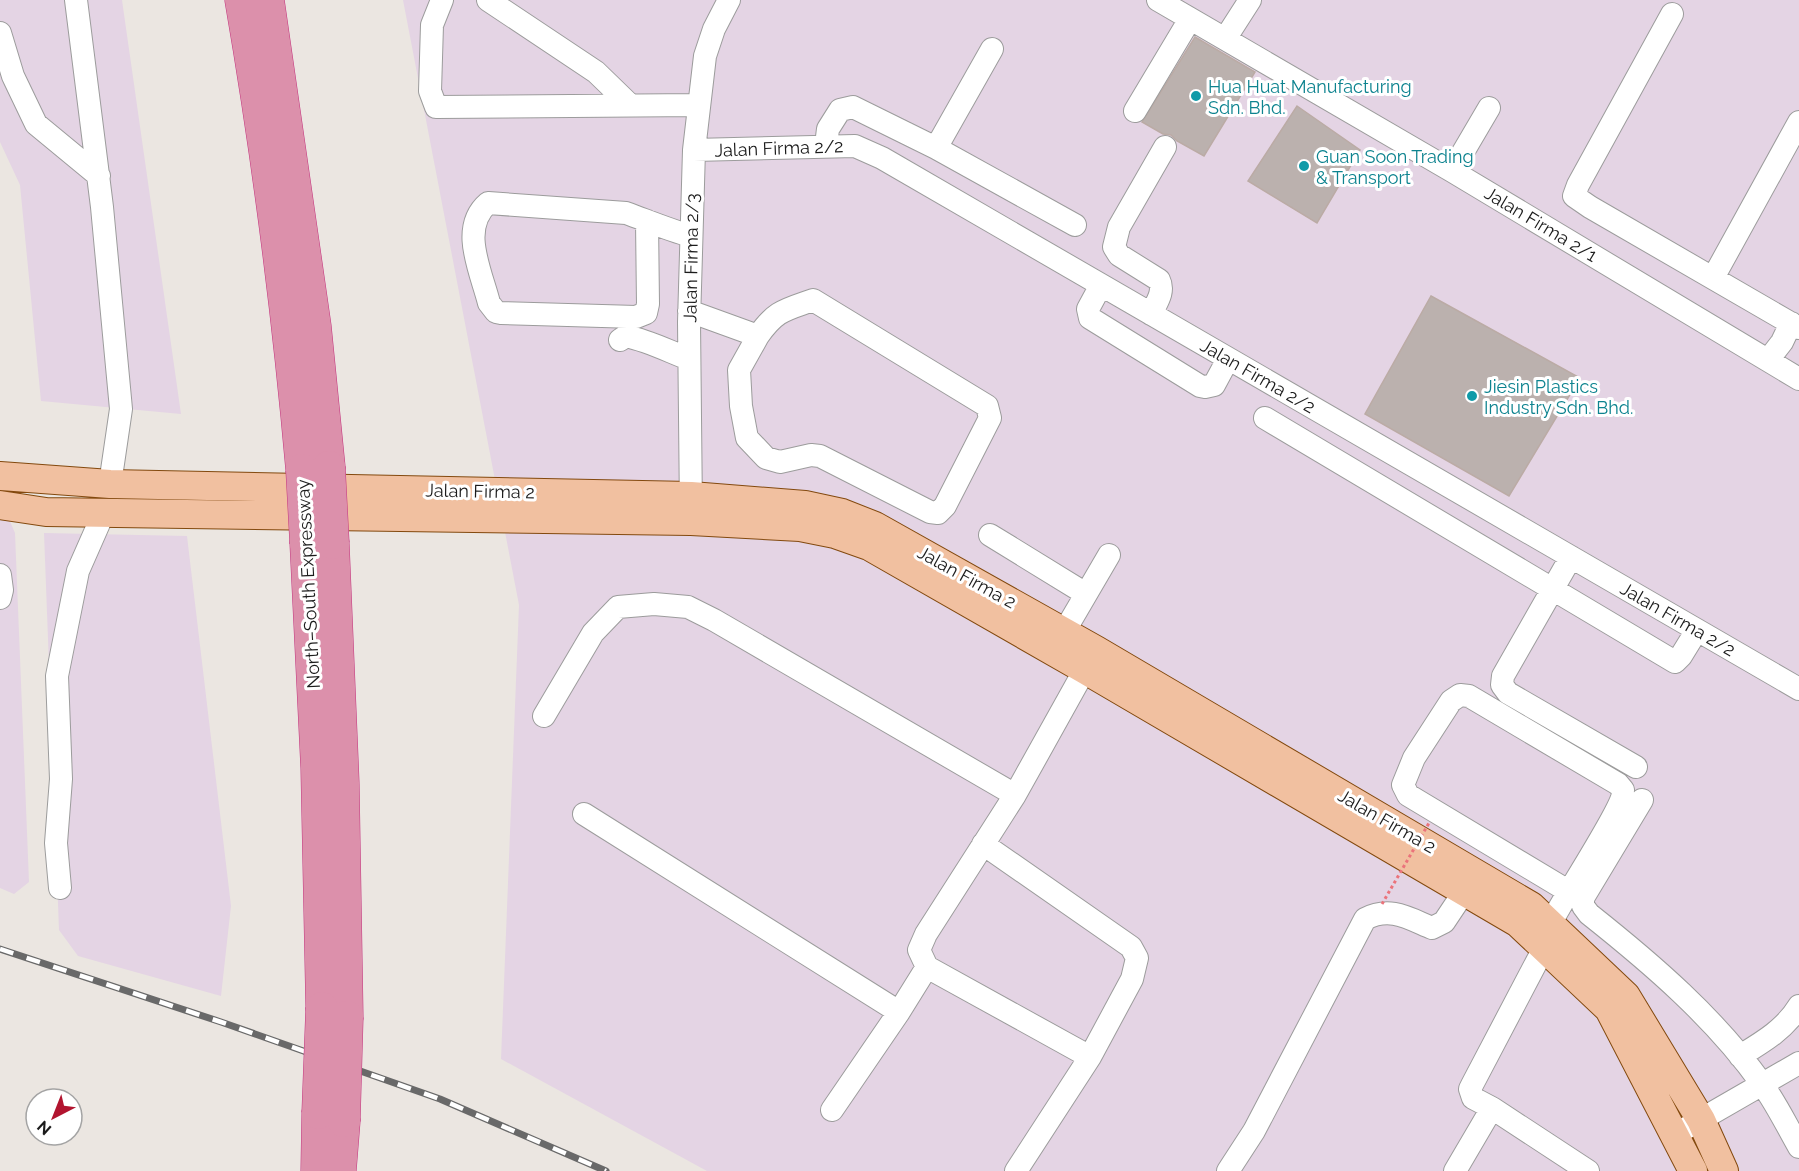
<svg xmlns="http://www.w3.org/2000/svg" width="1799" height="1171" viewBox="0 0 1799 1171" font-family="Raleway,sans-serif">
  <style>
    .industrial { fill: #e4d4e4 }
    .building { fill: #bbb1ae; stroke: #bbaba5; stroke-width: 1.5 }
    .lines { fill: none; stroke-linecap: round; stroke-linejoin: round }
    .minor-casing { stroke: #9c9c9c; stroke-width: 24 }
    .major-casing { stroke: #83490e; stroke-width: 30 }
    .highway-casing { stroke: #c3357e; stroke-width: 33 }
    .minor { stroke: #fff; stroke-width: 22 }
    .major { stroke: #f1c0a0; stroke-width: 28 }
    .highway { stroke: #dc90ab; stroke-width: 32 }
    .rail-casing { stroke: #696969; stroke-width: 7 }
    .rail { stroke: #fff; stroke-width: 4.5; stroke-dasharray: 14; stroke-linecap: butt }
    .highway-bridge-casing { stroke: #c3357e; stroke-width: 33; stroke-linecap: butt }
    .path-bridge { stroke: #eb737b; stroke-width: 3; stroke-dasharray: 3 3; stroke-linecap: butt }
    .highway-bridge { stroke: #dc90ab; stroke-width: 32 }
    .culture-dot { fill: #0f9aa8; stroke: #fff; stroke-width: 2 }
    .labels { text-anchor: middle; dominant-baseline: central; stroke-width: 6; stroke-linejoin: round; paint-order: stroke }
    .culture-label { font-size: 18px; fill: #0d838f; stroke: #fff; text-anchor: start }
    .street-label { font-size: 18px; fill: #1b1b1b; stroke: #fff }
  </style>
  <rect width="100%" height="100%" fill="#ebe6e1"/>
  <path class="industrial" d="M0,0H122L181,414L41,401L20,185L0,142Z
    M403,0H1799V1171H707L501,1059L519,605Z
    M0,516L9,519L15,533L29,882L14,894L0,888Z
    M44,533L187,536L231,906L221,996L78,956L59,930Z"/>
  <path class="building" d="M1195,37L1255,72L1204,156L1177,141L1171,135L1163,134L1142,122Z
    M1297,106L1360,150L1317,223L1248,181Z
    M1431,296L1580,378L1509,496L1365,414Z"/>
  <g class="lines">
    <defs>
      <path id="minor" d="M76,0L102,207L121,409L110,484
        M442,0L432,25L430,91L436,107L699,105
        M488,0L596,72L630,105
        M1158,0L1452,171L1799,379
        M1672,14L1578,185L1574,196L1590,207L1799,328
        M0,33L13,76L36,124L99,176
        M1225,39L1250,0
        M1135,111L1190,19
        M826,145L828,129L840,110L853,107L936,148L1075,225
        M936,148L992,49
        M694,150L855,146L882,158L1799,689
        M1452,171L1489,108
        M647,221L648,304L646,313L636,317L501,313L496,312L489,303C481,271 459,228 488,203L626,213C648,221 669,230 691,236
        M1713,278L1799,122
        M1101,285L1088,309L1090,318L1200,386L1205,387L1214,385L1228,359
        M689,311L758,336C776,310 785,310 813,300L987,406L990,418L945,506L938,513L930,512L820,456L811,455L780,462L766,458L747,438L741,406L739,370L758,336
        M1151,314C1156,303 1165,292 1159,280L1119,255L1114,247L1119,227L1165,147
        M620,340L626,336C649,341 668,351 689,359
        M1768,360L1782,342L1791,323
        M1265,418L1675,662L1681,656L1697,630
        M691,511L689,322L694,150L705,56L714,29L729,0
        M990,535L1086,594
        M1571,557L1503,676L1502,685L1508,693L1636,767
        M0,575L2,590L0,598
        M1064,632L1109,555
        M544,716L593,633L618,607L654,604L688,607L714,620L1015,795
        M1642,800L1583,898V906L1589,914C1652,964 1715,1018 1762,1084C1776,1103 1787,1126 1799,1147
        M584,814L899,1012
        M983,844L1131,947L1137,958L1132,979L1090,1057L1016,1171
        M60,888L56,843L61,779L57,676L78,571L104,512
        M1549,923L1557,912C1568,891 1625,805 1623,790L1618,784L1469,696L1460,695L1451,701L1414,758L1403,785L1408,795L1568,891
        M1740,1056C1763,1042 1785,1029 1799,1006
        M1090,1057L927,967L919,950L926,934L1015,795L1093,655
        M1492,1108L1588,1171
        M832,1110L899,1012L927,967
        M1674,1135L1799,1063
        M1228,1171L1254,1131L1365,919C1390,906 1408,918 1432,928L1444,922L1464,892
        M1455,1171L1492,1108L1473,1098L1470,1089L1472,1085L1544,948"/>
      <path id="major" d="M0,476L110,484L691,496L805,505L842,513L875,526L1096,650L1531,906L1626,996L1701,1120L1724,1171
        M0,505L46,512L691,521L800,527L835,534L869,546L1084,669L1518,923L1609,1009L1693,1171"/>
      <path id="highway" d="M241,0C268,156 288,312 302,470
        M268,0L315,326L329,467
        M306,543L317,768L322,1008
        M333,543L343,783L347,1017
        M317,1171L318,1113
        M340,1171L344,1121"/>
    </defs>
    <use href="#minor" class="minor-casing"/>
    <use href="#major" class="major-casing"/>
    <use href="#highway" class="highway-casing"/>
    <use href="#minor" class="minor"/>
    <use href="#major" class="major"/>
    <use href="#highway" class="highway"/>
    <defs>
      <path id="rail" d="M0,949L221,1022L440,1099L606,1171"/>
    </defs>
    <use href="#rail" class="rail-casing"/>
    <use href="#rail" class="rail"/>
    <defs>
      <path id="highway-bridge" d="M329,467L333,543
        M302,470L306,543
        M318,1113L322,1008
        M344,1121L347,1017"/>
    </defs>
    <use href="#highway-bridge" class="highway-bridge-casing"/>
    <path class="path-bridge" d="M1382,904L1429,823"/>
    <use href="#highway-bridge" class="highway-bridge"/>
  </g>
  <g class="culture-dot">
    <circle cx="1196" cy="96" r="6"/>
    <circle cx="1304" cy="166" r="6"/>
    <circle cx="1472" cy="396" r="6"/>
  </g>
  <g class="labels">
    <g class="culture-label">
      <text x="1208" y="86">Hua Huat Manufacturing<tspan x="1208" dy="21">Sdn. Bhd.</tspan></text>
      <text x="1316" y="156">Guan Soon Trading<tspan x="1316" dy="21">&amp; Transport</tspan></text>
      <text x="1484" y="386">Jiesin Plastics<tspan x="1484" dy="21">Industry Sdn. Bhd.</tspan></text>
    </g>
    <g class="street-label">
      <text transform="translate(779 148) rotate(-2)">Jalan Firma 2/2</text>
      <text transform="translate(1541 224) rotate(31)">Jalan Firma 2/1</text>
      <text transform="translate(691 258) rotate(-89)">Jalan Firma 2/3</text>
      <text transform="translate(1258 376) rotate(30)">Jalan Firma 2/2</text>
      <text transform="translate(480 491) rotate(1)">Jalan Firma 2</text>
      <text transform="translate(967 577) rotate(29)">Jalan Firma 2</text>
      <text transform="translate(308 584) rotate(-93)">North–South Expressway</text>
      <text transform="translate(1678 619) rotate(30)">Jalan Firma 2/2</text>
      <text transform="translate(1387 821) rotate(30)">Jalan Firma 2</text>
    </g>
  </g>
  <g transform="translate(54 1117) rotate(222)"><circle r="28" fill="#ffffff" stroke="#a4a4a4" stroke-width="1.5"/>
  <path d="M0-4.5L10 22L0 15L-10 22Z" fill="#b2142f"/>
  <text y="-9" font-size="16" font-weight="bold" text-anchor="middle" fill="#1b1b1b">N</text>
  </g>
</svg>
